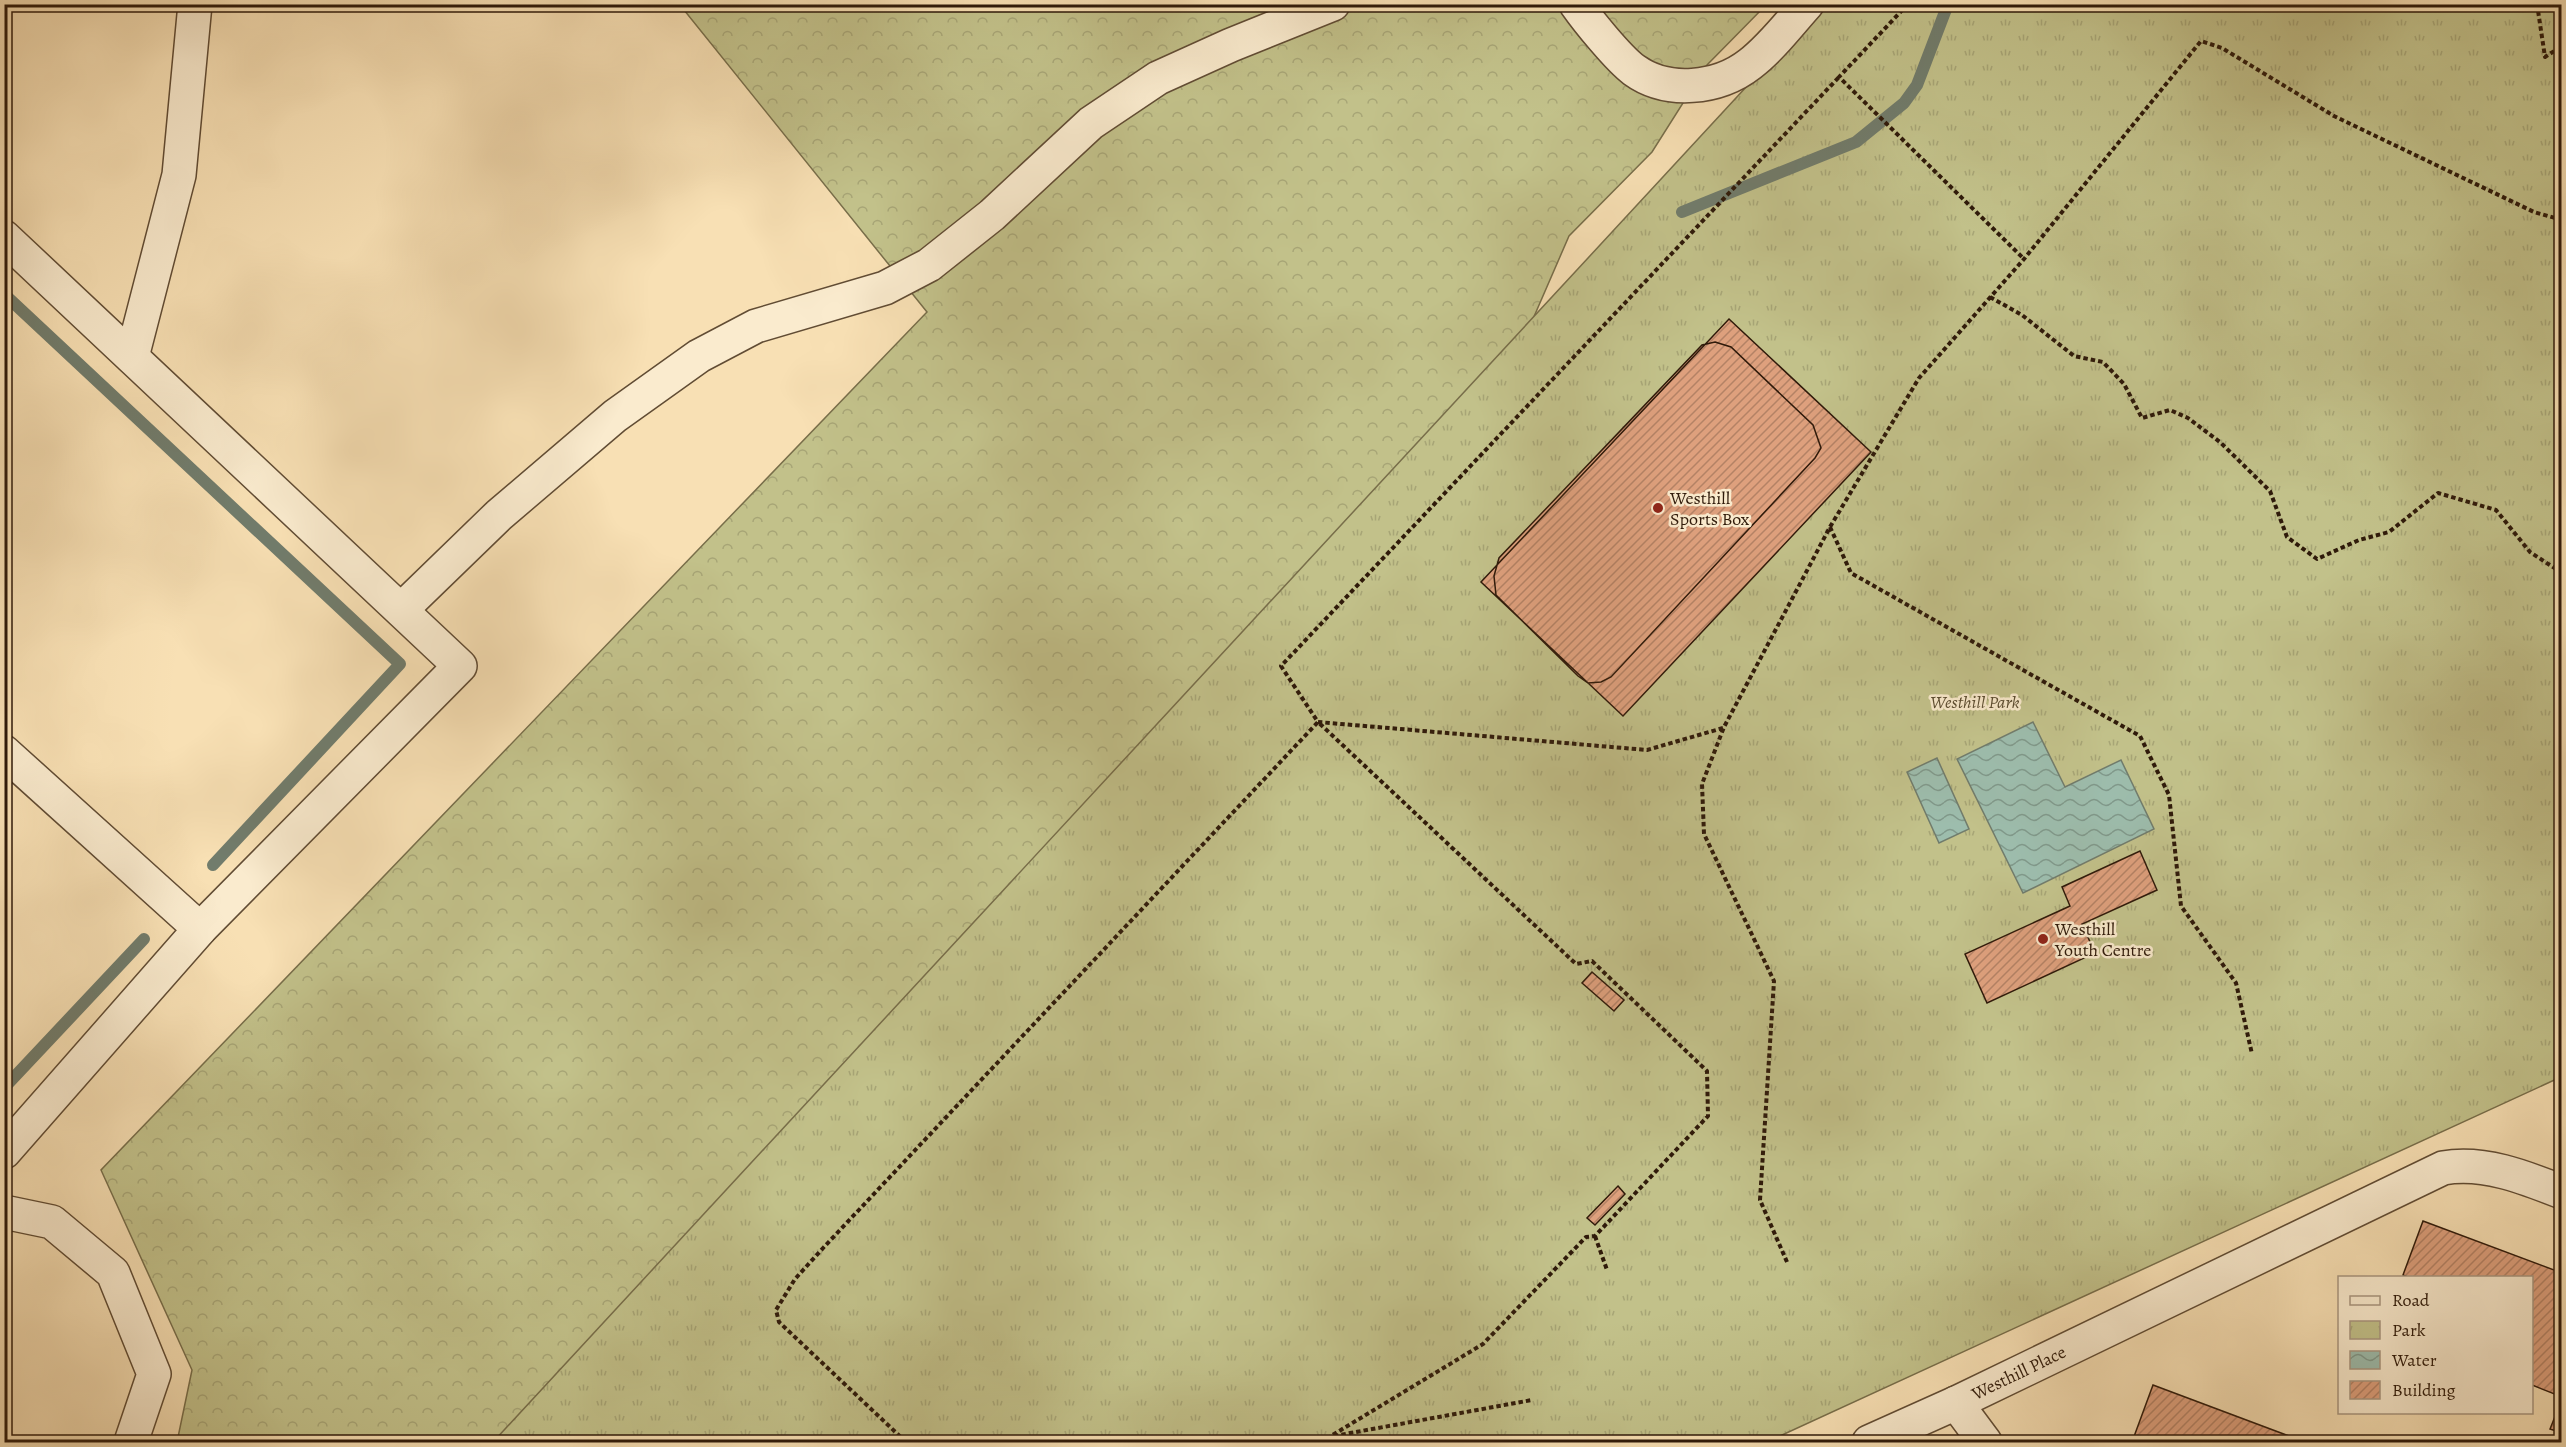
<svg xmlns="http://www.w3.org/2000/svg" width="2566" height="1447" viewBox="0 0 2566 1447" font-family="Alegreya,serif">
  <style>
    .forest { fill: url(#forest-crowns); stroke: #786e4a; stroke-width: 1.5 }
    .park { fill: url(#park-tufts); stroke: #786e4a; stroke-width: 1.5 }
    .water { fill: url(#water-waves); stroke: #717c6c; stroke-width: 1.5 }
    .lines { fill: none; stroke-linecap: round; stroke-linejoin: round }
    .stream { stroke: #717c6c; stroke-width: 12 }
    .building { fill: url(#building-hatch); stroke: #2f1a0a; stroke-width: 1.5 }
    .minor-casing { stroke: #614c34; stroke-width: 36 }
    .path { stroke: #2f1a0a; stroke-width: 4; stroke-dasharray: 4.5 3; stroke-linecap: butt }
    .minor { stroke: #faebce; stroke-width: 33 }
    .poi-dot { fill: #8f2418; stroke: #faebce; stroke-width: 2 }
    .labels { text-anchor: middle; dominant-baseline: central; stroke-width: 5; stroke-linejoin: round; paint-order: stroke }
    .poi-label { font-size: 18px; fill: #2f1a0a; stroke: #faebce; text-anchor: start }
    .park-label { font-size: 18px; font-style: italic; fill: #5b4c30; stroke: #faebce }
    .street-label { font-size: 18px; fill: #2f1a0a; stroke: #faebce }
  </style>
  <defs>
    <pattern id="forest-crowns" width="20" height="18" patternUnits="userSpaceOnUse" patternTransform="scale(1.5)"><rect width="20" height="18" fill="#c2c18a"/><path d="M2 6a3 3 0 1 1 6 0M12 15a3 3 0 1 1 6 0" fill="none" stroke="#a7a576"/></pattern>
    <pattern id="park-tufts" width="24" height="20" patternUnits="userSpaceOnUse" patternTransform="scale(1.5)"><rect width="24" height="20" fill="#c2c18a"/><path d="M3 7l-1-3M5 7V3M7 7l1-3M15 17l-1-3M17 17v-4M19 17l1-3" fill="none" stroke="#a7a576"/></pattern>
    <pattern id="water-waves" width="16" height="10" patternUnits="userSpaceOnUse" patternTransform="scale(1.5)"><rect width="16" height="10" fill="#9dbdad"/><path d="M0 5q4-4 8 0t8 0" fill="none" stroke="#80998b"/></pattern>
    <pattern id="building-hatch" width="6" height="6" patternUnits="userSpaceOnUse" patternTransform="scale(1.5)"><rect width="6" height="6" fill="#dea07d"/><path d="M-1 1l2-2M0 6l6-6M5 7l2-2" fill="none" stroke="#b48265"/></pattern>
  </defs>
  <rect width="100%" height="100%" fill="#f8e0b4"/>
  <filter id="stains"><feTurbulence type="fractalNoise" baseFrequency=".00333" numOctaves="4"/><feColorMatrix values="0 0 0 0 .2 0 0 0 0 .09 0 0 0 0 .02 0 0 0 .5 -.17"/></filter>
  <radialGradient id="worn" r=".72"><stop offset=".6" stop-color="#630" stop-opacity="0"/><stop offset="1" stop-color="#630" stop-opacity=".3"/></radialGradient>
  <path class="forest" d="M680,5H1766L1707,65L1652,152L1569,236L1417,586L840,1442H177L192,1370L101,1170L927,312Z"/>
  <path class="park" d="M1822,5H2561V1077L1767,1442H493Z"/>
  <path class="water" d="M2033,722L2065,787L2121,760L2154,829L2023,893L1957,759Z
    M1937,758L1969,829L1939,843L1907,772Z"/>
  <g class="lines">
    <path class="stream" d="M1682,212L1856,142L1904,103L1917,85L1948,4
      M4,294L400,664L213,865
      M4,1088L144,939"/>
  </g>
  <path class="building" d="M1729,319L1871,452L1623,716L1481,582Z
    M1715,342L1731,347L1813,425L1821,448L1815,458L1611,677L1601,682L1588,683L1578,676L1496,595L1494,576L1499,558L1702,345Z
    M2140,851L2157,890L2082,924L2095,953L1987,1003L1965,954L2070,906L2062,887Z
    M1592,972L1624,1000L1614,1011L1582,983Z
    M1618,1186L1625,1194L1595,1225L1587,1218Z
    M2423,1221L2562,1273V1397L2532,1385V1278H2410L2403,1275Z
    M2153,1385L2305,1442H2132Z
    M2562,1399V1433L2550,1429Z
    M2114,1436L2132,1442H2111Z"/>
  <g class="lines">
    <defs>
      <g id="minor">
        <path d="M1576,4C1588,21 1618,58 1634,70C1667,94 1718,89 1750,64C1771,48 1789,24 1807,4"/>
        <path d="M4,237L460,666L200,929L4,1152"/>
        <path d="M132,357L179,175L195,4"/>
        <path d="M401,610L499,515L615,416L699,356L756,326L885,288L929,265L992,215L1091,123L1158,78L1231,45L1333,4"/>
        <path d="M4,752L200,929"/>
        <path d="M4,1212L52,1222L113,1273L154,1374L131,1442"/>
        <path d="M1956,1403L1985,1442"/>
        <path id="s1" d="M1869,1442L1956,1403L2443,1168C2484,1161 2524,1177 2562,1192"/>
      </g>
    </defs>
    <use href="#minor" class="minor-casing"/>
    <path class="path" d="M1908,4L1839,77L2024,259
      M2537,4L2545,57L2562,46
      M1990,297L2022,315L2074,356L2103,362L2124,384L2142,418L2170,410L2188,418L2220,442L2270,491L2287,537L2317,559L2359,540L2389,532L2438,493L2496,510L2530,552L2562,573
      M1830,527L1851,573L2140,736L2169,795L2181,906L2236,983L2252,1054
      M1723,728L1647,750L1318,722L1281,666L1839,77
      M1595,1236L1607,1270
      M1787,1262L1760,1200L1774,981L1704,834L1702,784L1724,727L1793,597L1830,527L1919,378L2024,259L2201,41L2222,48L2334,116L2534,212L2562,220
      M1334,1436L1532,1400
      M906,1442L779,1322L776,1310L795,1279L824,1247L1318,722L1576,964L1592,961L1707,1071L1708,1116L1595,1236L1586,1237L1483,1344L1321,1442"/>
    <use href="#minor" class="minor"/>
  </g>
  <g class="poi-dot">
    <circle cx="1658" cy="508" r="6"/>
    <circle cx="2043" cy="939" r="6"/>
  </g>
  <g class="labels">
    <g class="poi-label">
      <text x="1670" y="498">Westhill<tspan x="1670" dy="21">Sports Box</tspan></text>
      <text x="2055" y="929">Westhill<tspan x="2055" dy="21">Youth Centre</tspan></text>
    </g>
    <g class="park-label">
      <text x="1975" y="702">Westhill Park</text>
    </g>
    <g class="street-label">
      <text stroke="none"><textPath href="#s1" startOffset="165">Westhill Place</textPath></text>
    </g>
  </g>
  <rect width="2566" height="1447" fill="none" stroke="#f8e0b4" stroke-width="24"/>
  <rect x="6" y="6" width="2554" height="1435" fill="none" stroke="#2f1a0a" stroke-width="3"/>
  <rect x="12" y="12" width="2542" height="1423" fill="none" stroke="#2f1a0a" stroke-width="1.5"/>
  <rect x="2338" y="1276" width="195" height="138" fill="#faebce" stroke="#a99780" stroke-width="1.5"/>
  <rect x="2350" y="1296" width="30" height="9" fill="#faebce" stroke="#a99780" stroke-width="1.5"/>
  <text x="2392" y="1306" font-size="18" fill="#2f1a0a">Road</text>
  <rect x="2350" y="1321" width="30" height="18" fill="url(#park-tufts)" stroke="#a99780" stroke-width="1.5"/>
  <text x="2392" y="1336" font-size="18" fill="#2f1a0a">Park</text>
  <rect x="2350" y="1351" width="30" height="18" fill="url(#water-waves)" stroke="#a99780" stroke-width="1.5"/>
  <text x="2392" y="1366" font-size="18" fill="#2f1a0a">Water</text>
  <rect x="2350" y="1381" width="30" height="18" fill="url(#building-hatch)" stroke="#a99780" stroke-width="1.5"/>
  <text x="2392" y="1396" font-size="18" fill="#2f1a0a">Building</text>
  <rect width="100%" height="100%" filter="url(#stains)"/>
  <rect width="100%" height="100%" fill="url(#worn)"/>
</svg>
